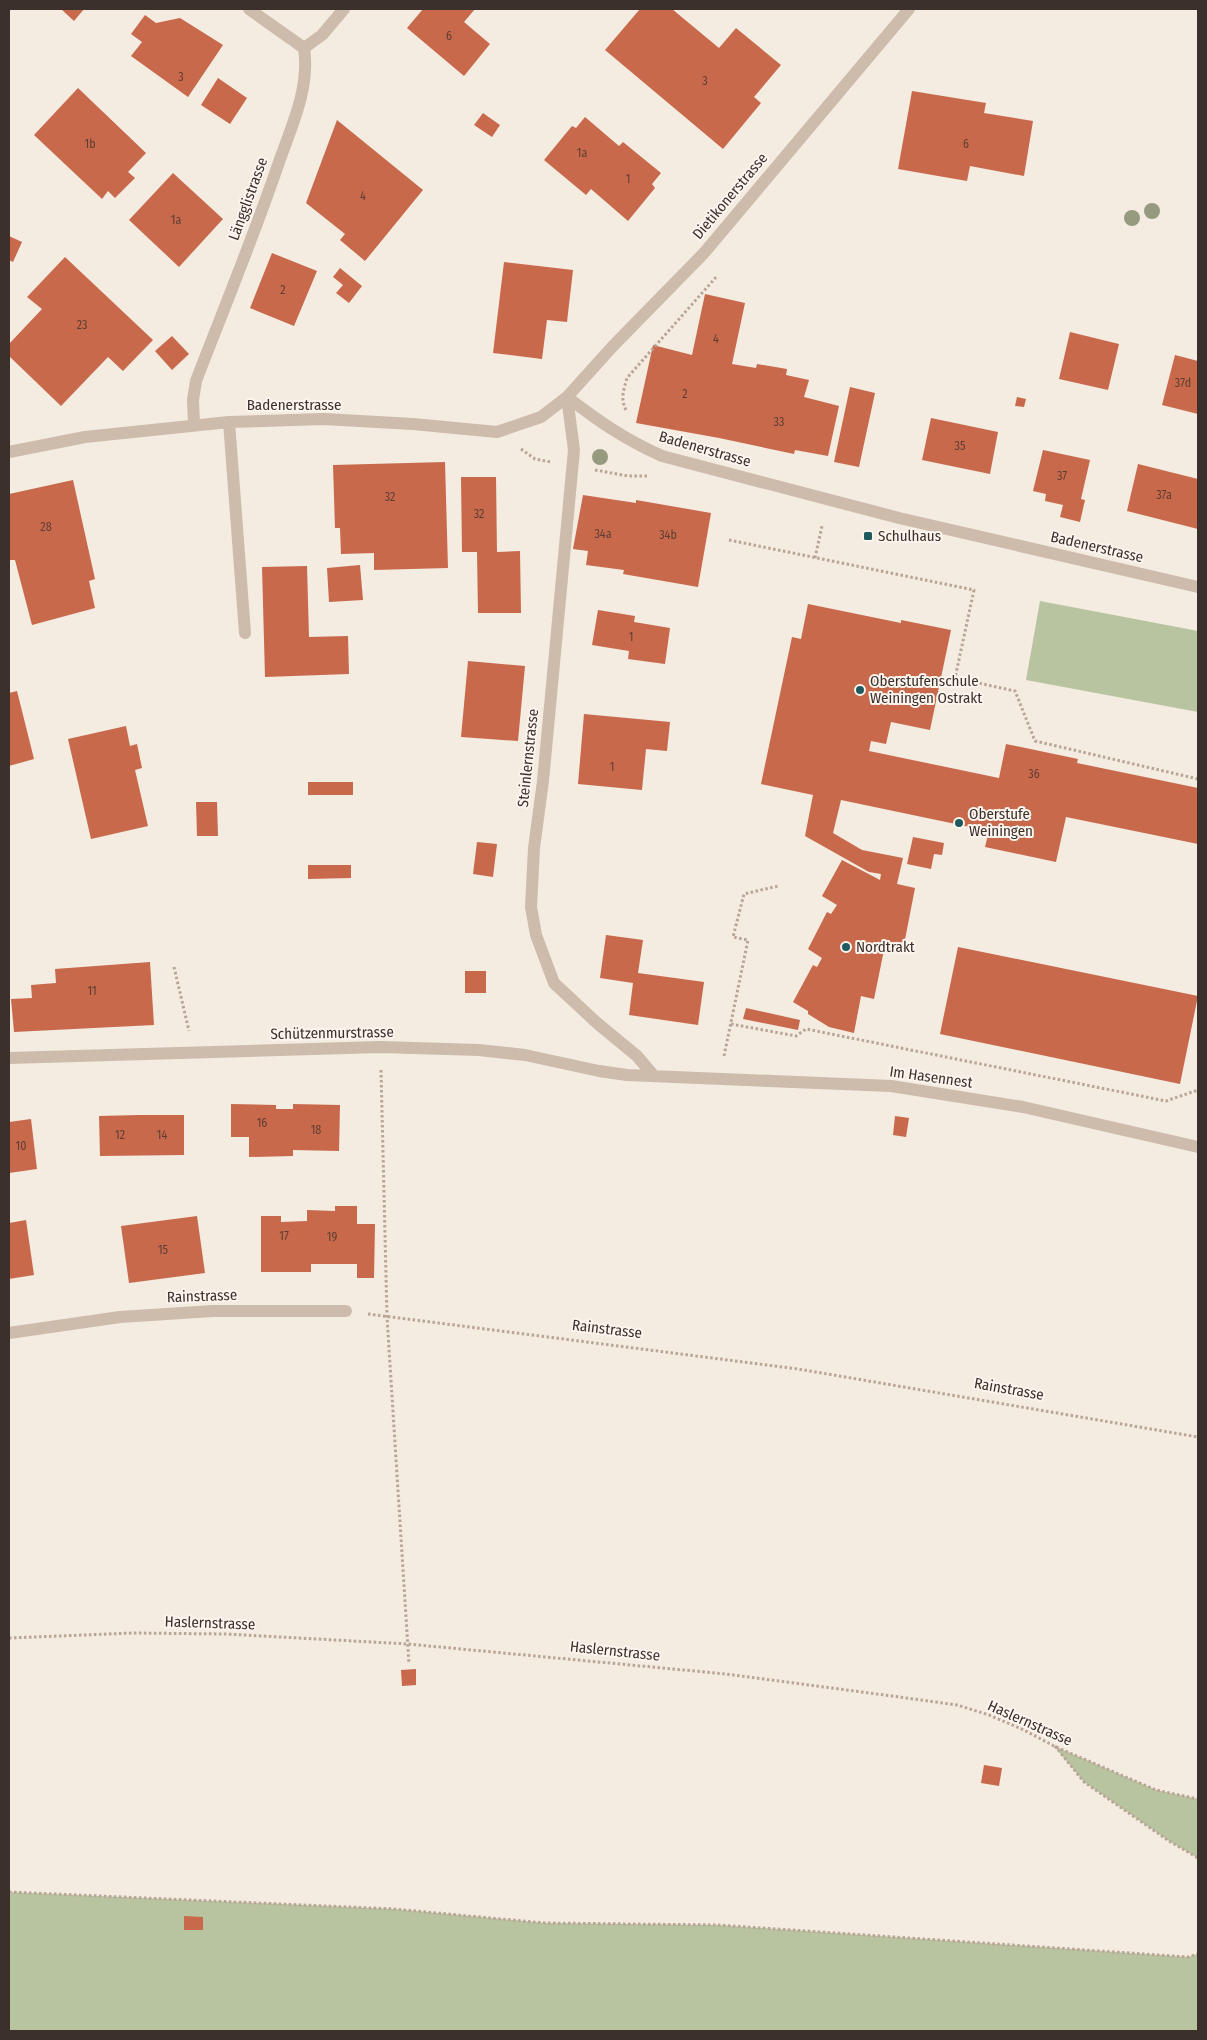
<svg xmlns="http://www.w3.org/2000/svg" width="1207" height="2040" viewBox="0 0 1207 2040" font-family="'Fira Sans Condensed',sans-serif">
  <style>
    .green { fill: #b8c4a0 }
    .building { fill: #c8694b }
    .lines { fill: none; stroke-linecap: round; stroke-linejoin: round }
    .path { stroke: #b9a596; stroke-width: 3; stroke-dasharray: 2.5 2.5; stroke-linecap: butt }
    .minor { stroke: #cdbbac; stroke-width: 12 }
    .tree { fill: #969b7f }
    .poi-dot { fill: #1f5a5e; stroke: #fbf5ee; stroke-width: 2 }
    .labels { text-anchor: middle; dominant-baseline: central; stroke-width: 4; stroke-linejoin: round; paint-order: stroke }
    .number-label { font-size: 12px; fill: #5e3e33 }
    .street-label { font-size: 15px; fill: #3b302b; stroke: #fbf5ee }
    .poi-label { font-size: 15px; fill: #3b302b; stroke: #fbf5ee; text-anchor: start }
  </style>
  <rect width="100%" height="100%" fill="#f4ebe1"/>
  <path class="green" d="M1040,601L1198,631V712L1026,680Z
    M1054,1746L1156,1790L1198,1799V1858L1169,1841L1084,1782Z
    M9,1892L394,1909L545,1923L718,1925L1188,1957L1198,1954V2031H9Z"/>
  <path class="building" d="M61,9H84L74,21Z
    M423,9H475L464,22L490,44L464,76L407,28Z
    M640,9H672L719,48L736,28L781,65L754,97L761,103L723,149L605,50Z
    M145,15L156,23L180,18L223,45L188,97L131,56L142,42L131,34Z
    M218,78L247,98L230,124L201,105Z
    M78,88L146,153L128,172L135,178L115,198L108,191L102,199L34,135Z
    M912,91L986,103L984,113L1033,121L1024,176L970,166L967,181L898,169Z
    M483,113L500,125L492,137L474,125Z
    M585,117L619,146L623,142L661,173L652,184L655,188L628,221L591,189L586,195L544,160L572,126L576,128Z
    M337,120L423,190L365,261L340,240L345,234L306,203Z
    M173,173L223,219L179,267L129,220Z
    M9,236L22,242L13,262L9,260Z
    M272,253L317,271L294,326L250,308Z
    M65,257L153,340L123,371L108,357L61,406L9,356V344L42,309L27,297Z
    M504,262L573,270L567,322L547,320L542,359L493,353Z
    M340,268L362,286L349,303L336,293L343,285L333,277Z
    M705,294L745,303L732,364L756,368L757,364L787,369L786,375L809,380L804,397L839,406L828,456L795,450L794,454L719,438L636,423L653,345L692,355Z
    M1070,332L1119,344L1108,390L1059,379Z
    M172,336L189,354L172,370L155,351Z
    M1175,355L1198,361V414L1162,405Z
    M850,387L875,393L859,467L834,462Z
    M1017,397L1026,399L1024,407L1015,406Z
    M931,418L998,432L990,474L922,460Z
    M1043,450L1090,460L1081,499L1085,500L1080,522L1060,517L1063,505L1045,501L1046,494L1033,491Z
    M445,462L448,568L374,570V553L341,554L340,528H335L333,465Z
    M1138,464L1198,479V529L1127,511Z
    M461,477H496L497,552L520,551L521,613H478L477,552H462Z
    M73,480L95,579L89,581L95,608L32,625L15,560H9V494Z
    M583,495L636,503V500L711,513L698,587L623,574L624,570L586,565L588,551L573,549Z
    M360,565L363,600L329,602L327,568Z
    M307,566L309,637L348,636L349,674L265,677L262,567Z
    M808,604L901,623V620L951,630L930,730L891,722L886,744L871,741L869,751L999,778L1006,744L1078,759L1077,763L1198,788V844L1066,817L1056,862L985,847L989,831L841,800L833,833L862,850L903,858L897,884L915,888L903,950L885,945L874,999L861,996L854,1033L829,1027L808,1014V1011L793,1002L813,965L817,967L822,958L808,949L827,912L831,914L837,905L822,896L842,860L880,880L881,874L869,872L805,836L813,795L761,784L792,637L801,639Z
    M598,610L635,616L634,622L670,628L665,664L628,659L629,651L592,645Z
    M468,661L525,666L518,741L461,737Z
    M17,691L34,759L9,766V693Z
    M584,714L670,722L667,751L646,749L642,790L578,784Z
    M126,726L130,746L137,744L142,768L135,770L148,826L91,839L68,739Z
    M308,782H353V795H308Z
    M196,802H217L218,836H197Z
    M913,837L944,843L942,855L934,854L931,869L907,864Z
    M477,842L497,844L493,877L473,874Z
    M308,865H351V878L308,879Z
    M606,935L643,940L638,973L704,982L698,1025L629,1015L633,983L600,978Z
    M958,947L1198,996L1180,1084L940,1034Z
    M150,962L154,1025L14,1032L11,999L32,998L31,985L56,983L55,969Z
    M465,971H486V993H465Z
    M746,1008L800,1020L798,1030L743,1019Z
    M231,1104L276,1105V1109H293V1104L340,1105L339,1151L293,1150V1156L249,1157V1137H231Z
    M139,1115H184V1155L100,1156L99,1116Z
    M895,1116L909,1118L906,1137L893,1135Z
    M31,1119L37,1169L9,1173V1122Z
    M335,1206H357V1224H375L374,1278H357V1264H311V1272H261V1216H281V1222L307,1221V1210L335,1211Z
    M197,1216L205,1273L129,1283L121,1226Z
    M26,1220L34,1275L9,1279V1223Z
    M416,1669V1685L402,1686L401,1670Z
    M984,1765L1002,1768L999,1786L981,1783Z
    M184,1916L203,1917V1930H184Z"/>
  <g class="lines">
    <path class="path" d="M626,410C620,399 624,389 627,378L717,276
      M521,449L535,459L551,462
      M595,470L628,476H648
      M729,540L974,590L955,678L1015,691L1035,741L1198,779
      M815,558L822,526
      M174,967L189,1031
      M731,1024L796,1036L806,1029L1166,1101L1198,1090
      M724,1056L748,940L733,937L744,894L778,886
      M381,1070L387,1317L409,1664
      M368,1314L798,1369L1198,1437
      M9,1638L133,1633L226,1634L408,1644L726,1674L892,1696L957,1705L989,1715L1024,1730L1054,1746L1093,1763L1156,1790L1198,1799
      M1055,1746L1084,1782L1169,1841L1198,1858
      M9,1892L394,1909L545,1923L718,1925L1188,1957L1198,1954"/>
    <path class="minor" d="M304,48L322,35L344,9
      M567,397L574,450L543,781L534,848L531,907L536,935L554,983L597,1023L637,1056L654,1076
      M567,397C600,422 624,439 662,456L899,518L1198,587
      M229,422L245,633
      M194,424L193,400L196,381C224,308 254,236 279,162C292,125 310,88 304,48L249,9
      M9,452L85,437L229,422L324,419L413,424L497,432L541,417L567,397L613,346L704,253L909,9
      M9,1058L380,1047L479,1050L525,1055L599,1071L627,1075L891,1086L1023,1107L1198,1147
      M9,1333L120,1317L213,1311H346"/>
  </g>
  <g class="tree">
    <circle cx="1152" cy="211" r="8"/>
    <circle cx="1132" cy="218" r="8"/>
    <circle cx="600" cy="457" r="8"/>
  </g>
  <g class="poi-dot">
    <rect x="863" y="531" width="10" height="10" rx="2.5"/>
    <circle cx="860" cy="690" r="5"/>
    <circle cx="959" cy="823" r="5"/>
    <circle cx="846" cy="947" r="5"/>
  </g>
  <g class="labels">
    <g class="number-label">
      <text x="449" y="36">6</text>
      <text x="181" y="77">3</text>
      <text x="705" y="81">3</text>
      <text x="90" y="144">1b</text>
      <text x="966" y="144">6</text>
      <text x="582" y="153">1a</text>
      <text x="628" y="179">1</text>
      <text x="363" y="196">4</text>
      <text x="176" y="220">1a</text>
      <text x="283" y="290">2</text>
      <text x="82" y="325">23</text>
      <text x="716" y="339">4</text>
      <text x="1183" y="383">37d</text>
      <text x="685" y="394">2</text>
      <text x="779" y="422">33</text>
      <text x="960" y="446">35</text>
      <text x="1062" y="476">37</text>
      <text x="1164" y="495">37a</text>
      <text x="390" y="497">32</text>
      <text x="479" y="514">32</text>
      <text x="46" y="527">28</text>
      <text x="603" y="534">34a</text>
      <text x="668" y="535">34b</text>
      <text x="631" y="637">1</text>
      <text x="612" y="767">1</text>
      <text x="1034" y="774">36</text>
      <text x="92" y="991">11</text>
      <text x="262" y="1123">16</text>
      <text x="316" y="1130">18</text>
      <text x="120" y="1135">12</text>
      <text x="162" y="1135">14</text>
      <text x="21" y="1146">10</text>
      <text x="284" y="1236">17</text>
      <text x="332" y="1237">19</text>
      <text x="163" y="1250">15</text>
    </g>
    <g class="street-label">
      <text transform="translate(730 196) rotate(-50)">Dietikonerstrasse</text>
      <text transform="translate(248 199) rotate(-70)">Längglistrasse</text>
      <text x="294" y="405">Badenerstrasse</text>
      <text transform="translate(705 449) rotate(16)">Badenerstrasse</text>
      <text transform="translate(1097 547) rotate(13)">Badenerstrasse</text>
      <text transform="translate(528 758) rotate(-84)">Steinlernstrasse</text>
      <text transform="translate(332 1033) rotate(-1)">Schützenmurstrasse</text>
      <text transform="translate(931 1077) rotate(8)">Im Hasennest</text>
      <text transform="translate(202 1296) rotate(-2)">Rainstrasse</text>
      <text transform="translate(607 1329) rotate(7)">Rainstrasse</text>
      <text transform="translate(1009 1389) rotate(10)">Rainstrasse</text>
      <text transform="translate(210 1623) rotate(2)">Haslernstrasse</text>
      <text transform="translate(615 1651) rotate(6)">Haslernstrasse</text>
      <text transform="translate(1030 1723) rotate(24)">Haslernstrasse</text>
    </g>
    <g class="poi-label">
      <text x="878" y="536">Schulhaus</text>
      <text x="870" y="681">Oberstufenschule<tspan x="870" dy="17">Weiningen Ostrakt</tspan></text>
      <text x="969" y="814">Oberstufe<tspan x="969" dy="17">Weiningen</tspan></text>
      <text x="856" y="947">Nordtrakt</text>
    </g>
  </g>
  <rect width="1207" height="2040" fill="none" stroke="#3b302b" stroke-width="20"/>
</svg>
